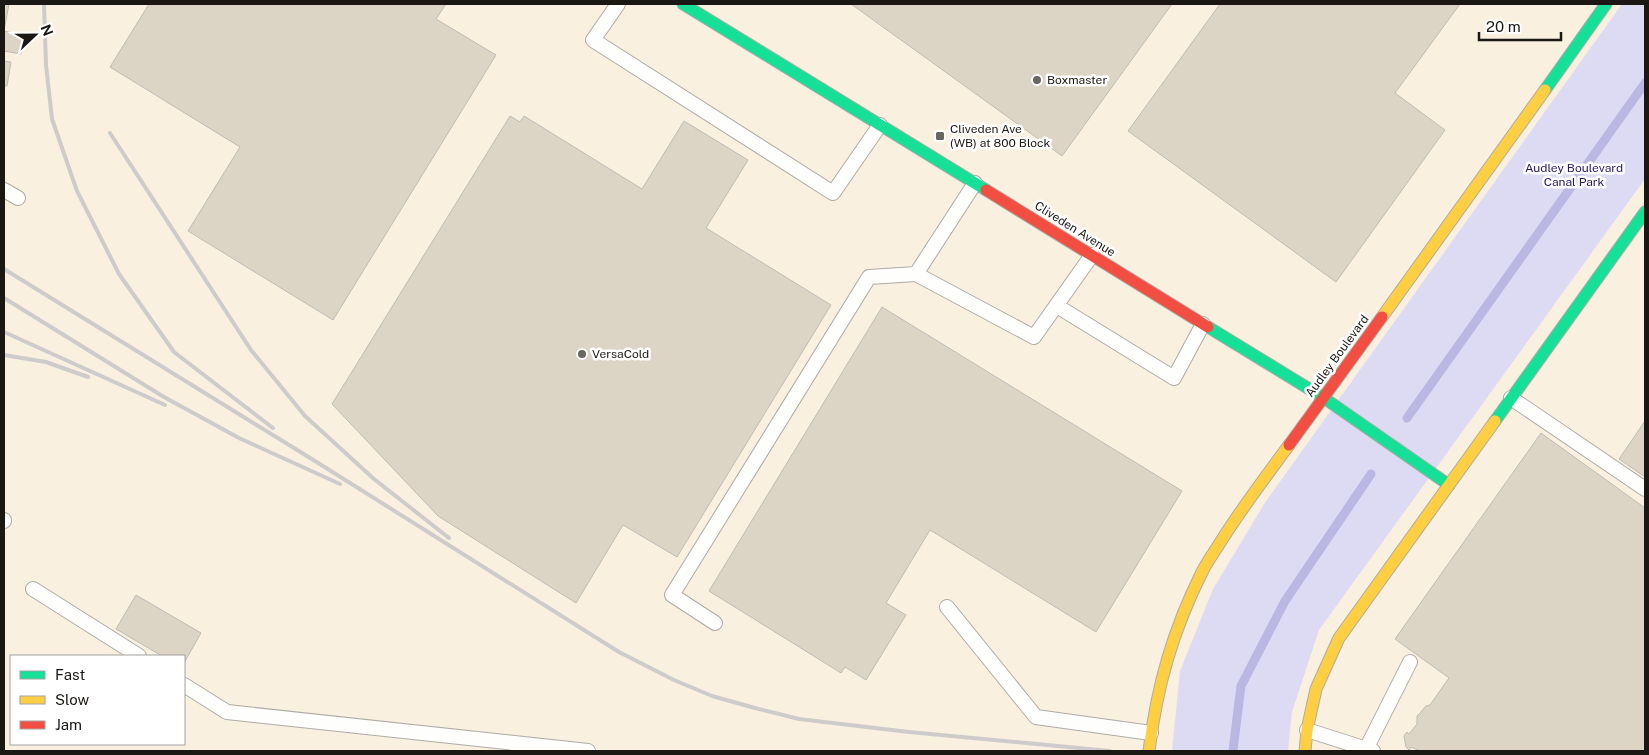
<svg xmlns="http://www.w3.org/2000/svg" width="1649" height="755" viewBox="0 0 1649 755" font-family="'Public Sans',sans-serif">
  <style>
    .built { fill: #f9f0e0; fill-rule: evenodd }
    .green { fill: #dddbf3 }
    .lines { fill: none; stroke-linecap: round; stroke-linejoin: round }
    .stream { stroke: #bbb7e3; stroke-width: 9 }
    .building { fill: #dcd4c5; stroke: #bfbbb6 }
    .lane-casing { stroke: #aeaba6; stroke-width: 16 }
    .fast-casing { stroke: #aeaba6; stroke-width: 13 }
    .slow-casing { stroke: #aeaba6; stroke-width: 13 }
    .jam-casing { stroke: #aeaba6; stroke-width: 13 }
    .lane { stroke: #fefefd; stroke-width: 14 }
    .fast { stroke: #16e098; stroke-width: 11 }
    .slow { stroke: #ffcf43; stroke-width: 11 }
    .jam { stroke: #f24e42; stroke-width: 11 }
    .rail { stroke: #cdcccb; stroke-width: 4 }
    .poi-dot { fill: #696560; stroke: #fff; stroke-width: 2 }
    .labels { text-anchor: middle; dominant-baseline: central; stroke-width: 5; stroke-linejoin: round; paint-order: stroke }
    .poi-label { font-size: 12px; fill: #1b1712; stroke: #fff; text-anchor: start }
    .park-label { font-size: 12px; fill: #291762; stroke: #fff }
    .street-label { font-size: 12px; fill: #1b1712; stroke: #fff }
  </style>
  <rect width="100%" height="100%" fill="#faf7f2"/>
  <path class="built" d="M4,4H1645V751H4ZM11,656H184V744H11Z"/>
  <path class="green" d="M1622,4H1645V179L1319,630L1292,712L1288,751H1172L1180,671L1213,589L1266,501Z"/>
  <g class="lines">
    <path class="stream" d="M1407,418L1645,83
      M1233,750L1241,686L1285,601L1371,474"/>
  </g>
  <path class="building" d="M4,4H9L4,31L24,35L21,54L4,51Z
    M149,4H446L436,19L496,55L333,320L188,231L240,147L110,67Z
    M851,4H1172L1062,156Z
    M1220,4H1460L1395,93L1445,130L1336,282L1128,131Z
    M4,61L11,62L7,86H4Z
    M510,116L520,122L524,116L642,189L684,121L748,160L706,228L831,305L677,557L623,525L576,603L438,516L332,404Z
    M882,307L1182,491L1096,632L930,530L886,603L906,615L866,680L845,667L841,673L709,591Z
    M1645,421V477L1619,459Z
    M1541,433L1645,508V751H1420L1411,747L1409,750L1406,747L1404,736L1407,732L1409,734L1417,724V716L1420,713L1426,706L1430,705L1449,678L1395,639Z
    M136,595L201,633L184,663V656H162L116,629Z"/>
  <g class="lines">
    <defs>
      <path id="lane" d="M618,4L593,40L833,193L880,125
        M975,183L916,274L1034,337L1092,255
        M4,190L18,198
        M1057,306L1174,378L1203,324
        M1511,398L1645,489
        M4,520V521
        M33,589L139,656
        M947,607L1036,717L1151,733
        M715,623L672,595L869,277L916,274
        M184,685L227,712L588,751
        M1307,730L1373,751
        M1366,749L1410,662"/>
      <path id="fast" d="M683,4L986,190
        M1545,90L1606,4
        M1208,327L1324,398L1449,485
        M1495,421L1645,212"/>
      <path id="slow" d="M1382,317L1545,90
        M1149,751C1157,685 1173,630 1203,570C1209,559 1217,548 1223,538C1244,505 1267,475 1289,445
        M1305,751L1307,730L1316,689L1339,638L1495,421"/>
      <path id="jam" d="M986,190L1208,327
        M1289,445L1382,317"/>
    </defs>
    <use href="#lane" class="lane-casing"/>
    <use href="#fast" class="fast-casing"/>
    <use href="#slow" class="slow-casing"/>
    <use href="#jam" class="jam-casing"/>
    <use href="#lane" class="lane"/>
    <use href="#fast" class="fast"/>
    <use href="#slow" class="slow"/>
    <use href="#jam" class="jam"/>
    <path class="rail" d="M44,4L46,65L52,119L77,191L119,274L174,352L273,428
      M110,133L251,350L305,416L374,479L449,538
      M4,269L315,461L619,652L674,680L712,696L755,708L799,719L909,732L1110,751
      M4,298L164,397L239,438L340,484
      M4,332L165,405
      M4,355L46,362L88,377"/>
  </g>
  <g class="poi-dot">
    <circle cx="1037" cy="80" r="5"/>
    <rect x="935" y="131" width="10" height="10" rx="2.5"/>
    <circle cx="582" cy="354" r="5"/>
  </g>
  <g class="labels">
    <g class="poi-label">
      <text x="1047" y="80">Boxmaster</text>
      <text x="950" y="129">Cliveden Ave<tspan x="950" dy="14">(WB) at 800 Block</tspan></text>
      <text x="592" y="354">VersaCold</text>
    </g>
    <g class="park-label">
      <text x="1574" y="168">Audley Boulevard<tspan x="1574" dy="14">Canal Park</tspan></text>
    </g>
    <g class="street-label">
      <text transform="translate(1075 229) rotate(32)">Cliveden Avenue</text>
      <text transform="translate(1337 356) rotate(-54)">Audley Boulevard</text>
    </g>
  </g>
  <rect width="1649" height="755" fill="none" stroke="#1b1712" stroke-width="10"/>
  <rect x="10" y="655" width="175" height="90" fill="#ffffff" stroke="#a4a2a0"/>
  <rect x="20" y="671" width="25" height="8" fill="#16e098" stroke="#a4a2a0"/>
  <text x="55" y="680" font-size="15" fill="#1b1712">Fast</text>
  <rect x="20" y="696" width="25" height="8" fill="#ffcf43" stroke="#a4a2a0"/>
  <text x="55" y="705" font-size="15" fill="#1b1712">Slow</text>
  <rect x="20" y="721" width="25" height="8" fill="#f24e42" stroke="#a4a2a0"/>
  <text x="55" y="730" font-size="15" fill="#1b1712">Jam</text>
  <g transform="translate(35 35) rotate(68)" stroke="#ffffff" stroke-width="4" paint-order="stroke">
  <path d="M0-4L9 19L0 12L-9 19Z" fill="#1b1712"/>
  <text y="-8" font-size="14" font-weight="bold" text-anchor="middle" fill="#1b1712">N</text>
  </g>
  <path d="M1479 32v8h82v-8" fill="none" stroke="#1b1712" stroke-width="2.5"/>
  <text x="1486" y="32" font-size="15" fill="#1b1712" stroke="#ffffff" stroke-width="4" paint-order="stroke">20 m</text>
</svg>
